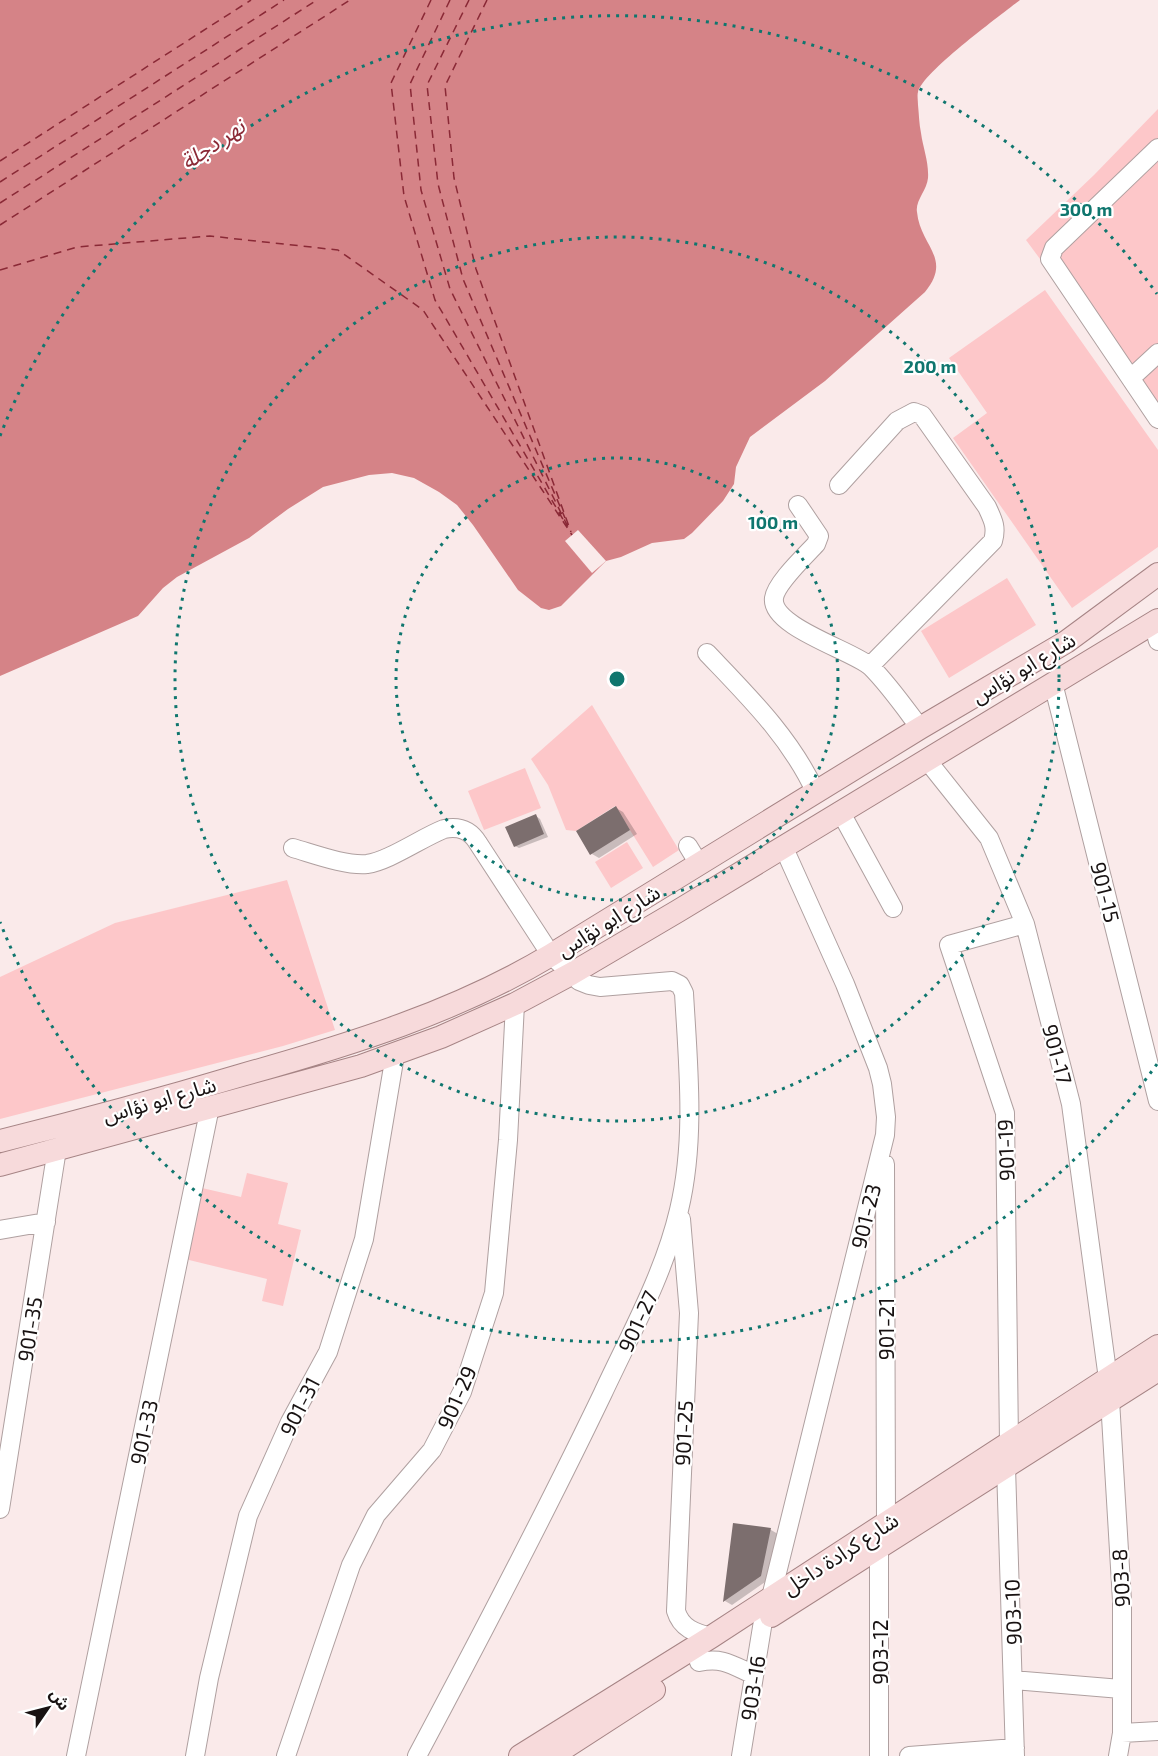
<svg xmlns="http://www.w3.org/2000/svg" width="1158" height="1756" viewBox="0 0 1158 1756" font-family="'Exo 2','Noto Sans Arabic',sans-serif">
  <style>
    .green { fill: #fdc7c9 }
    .water { fill: #d58387 }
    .pier { fill: #faeaea }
    .shadow { fill: #0003 }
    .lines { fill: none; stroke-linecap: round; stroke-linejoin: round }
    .ferry { stroke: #8a2936; stroke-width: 1.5; stroke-dasharray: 8 6; stroke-linecap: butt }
    .building { fill: #7c6e6e }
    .minor-casing { stroke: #afa0a0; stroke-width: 20 }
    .major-casing { stroke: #a68485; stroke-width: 24 }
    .minor { stroke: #fff; stroke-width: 18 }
    .major { stroke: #f7dadb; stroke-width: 22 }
    .ring { fill: none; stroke: #0f766e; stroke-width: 3; stroke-dasharray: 3 6 }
    .labels { text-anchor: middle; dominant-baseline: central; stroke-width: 4.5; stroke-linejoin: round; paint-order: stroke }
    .street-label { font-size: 21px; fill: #181212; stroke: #fff }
    .water-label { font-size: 22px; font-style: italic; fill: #8a2936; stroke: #fff }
    .centre { fill: #0f766e; stroke: #fff; stroke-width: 3 }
    .ring-label { font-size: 18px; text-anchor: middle; font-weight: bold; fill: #0f766e; stroke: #fff; stroke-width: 4.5; stroke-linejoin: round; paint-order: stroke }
  </style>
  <rect width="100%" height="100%" fill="#faeaea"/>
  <path class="green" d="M1158,109V419L1026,240L1094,175Z
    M1045,290L1158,450V547L1072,608L953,438L987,413L949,358Z
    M1007,578L1036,625L949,678L921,631Z
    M592,705L679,850L653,867L615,806L576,831L566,830L548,785L531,759Z
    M525,768L541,808L484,830L468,791Z
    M627,842L643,868L611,888L595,862Z
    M287,880L335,1030L283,1046L0,1119V977L115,923Z
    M247,1173L288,1183L278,1224L301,1230L283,1306L262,1301L267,1279L185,1259L202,1188L241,1197Z"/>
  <path class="water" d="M0,0H1020C1001,15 923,72 918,92C917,95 918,101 918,105C919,114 919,124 921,133C923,148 929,162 928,178C927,190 915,201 917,212C920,246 953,258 925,292L825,381L750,437L736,467L734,484L723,501L692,533L684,539L652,543L621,557L606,561L561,606L549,610L541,608L518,590L473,525L457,505L439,492L414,478L392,473L369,475L323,487L288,509L249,538L177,577L163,588L138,616L0,676Z"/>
  <path class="pier" d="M578,530L606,561L592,573L565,541Z"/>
  <path class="shadow" d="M616,808L623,812L637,834L599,858L592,854Z
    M536,816L540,819L548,837L519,848L515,846Z
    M734,1524L771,1530L778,1534L768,1580L732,1605L725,1601Z"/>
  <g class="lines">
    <path class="ferry" d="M431,0L391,83L404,196L435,300L564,521
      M450,0L410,84L421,190L450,289L569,529
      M469,0L427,85L438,184L463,279L565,518
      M487,0L445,86L454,178L476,269L571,532
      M0,161L251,0
      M0,182L284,0
      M0,203L317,0
      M0,225L350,0
      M0,270L77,247L210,236L338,250L423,310L572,535"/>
  </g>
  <path class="building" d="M616,806L630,830L590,855L576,831Z
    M536,814L544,834L514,847L505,827Z
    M733,1523L771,1528L761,1576L723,1602Z"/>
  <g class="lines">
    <defs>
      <path id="minor" d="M1158,148L1054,248L1050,259L1158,419
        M1131,378L1158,353
        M839,485L897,421L914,412L922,415L987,507C993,520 997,527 993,541L870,666
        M798,505L819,536L816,544C805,556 776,583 774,598C770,627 854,651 871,667C889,685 905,708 920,728
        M1153,623L1158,641
        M707,653C748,696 791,738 816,793
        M1053,683L1158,1101
        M926,759L989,838L1025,924L1071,1104L1108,1379
        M840,811L893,908
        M688,846L699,864
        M293,848C314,854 346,866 367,864C389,861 421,838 444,829C459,826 470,830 478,843L551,955L579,981L589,985L600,987L672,981L680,985L684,993C688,1064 696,1139 679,1210C664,1274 631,1333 603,1393C544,1516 481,1636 417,1756
        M885,1164L886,1523
        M681,1219L689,1313L676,1611C681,1628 695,1633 711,1637
        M0,1230L46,1222
        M1110,1400L1122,1601V1733L1118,1756
        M1009,1443L1005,1113L949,945L1025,924
        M1006,1467L1015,1756
        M0,1509L57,1149
        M879,1548V1756
        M771,1597L885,1135L886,1117L882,1084L878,1068L845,984L783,846
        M699,1662C723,1657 732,1665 754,1675
        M1014,1680L1121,1689
        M1122,1733L1158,1731
        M76,1756L210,1107
        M195,1756L209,1678L248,1516L290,1422L328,1352L364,1239L395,1055
        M286,1756L351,1565L376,1515L432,1450L462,1392L494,1293L508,1140L515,1004
        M741,1756L763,1621
        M909,1756L1015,1748"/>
      <path id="major" d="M0,1141C81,1121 162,1099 242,1075C349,1045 456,1012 551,955L920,728L1066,642L1158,574
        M0,1165L361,1066L441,1037L515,1004L571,974L678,911L1158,620
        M771,1616L1158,1370
        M520,1756L711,1637L1158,1346
        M552,1756L654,1690"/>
    </defs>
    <use href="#minor" class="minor-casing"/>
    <use href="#major" class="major-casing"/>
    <use href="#minor" class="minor"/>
    <use href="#major" class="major"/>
  </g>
  <g class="ring">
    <circle cx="617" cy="679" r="221"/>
    <circle cx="617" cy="679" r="442"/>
    <path d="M1157 1064A663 663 0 0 1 0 922M0 436A663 663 0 0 1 1157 294"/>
  </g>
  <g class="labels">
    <g class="street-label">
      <text transform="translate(1023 667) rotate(-31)">شارع ابو نؤاس</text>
      <text transform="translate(1106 892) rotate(76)">901-15</text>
      <text transform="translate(608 920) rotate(-32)">شارع ابو نؤاس</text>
      <text transform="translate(1058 1054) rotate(75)">901-17</text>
      <text transform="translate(159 1099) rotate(-16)">شارع ابو نؤاس</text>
      <text transform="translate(1005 1150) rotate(-92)">901-19</text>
      <text transform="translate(865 1216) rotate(-76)">901-23</text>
      <text transform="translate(637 1321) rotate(-65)">901-27</text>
      <text transform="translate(29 1329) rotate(-81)">901-35</text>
      <text transform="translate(885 1329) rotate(-90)">901-21</text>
      <text transform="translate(456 1397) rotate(-66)">901-29</text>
      <text transform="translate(299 1406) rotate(-63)">901-31</text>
      <text transform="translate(143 1432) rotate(-78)">901-33</text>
      <text transform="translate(683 1433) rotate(-87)">901-25</text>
      <text transform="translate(840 1553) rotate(-33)">شارع كرادة داخل</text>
      <text transform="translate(1120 1578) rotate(-93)">903-8</text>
      <text transform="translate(1012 1612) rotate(-92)">903-10</text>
      <text transform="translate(879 1652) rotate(-90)">903-12</text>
      <text transform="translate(752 1688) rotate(-81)">903-16</text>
    </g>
    <g class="water-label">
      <text transform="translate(212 143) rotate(-34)">نهر دجلة</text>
    </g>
  </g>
  <circle cx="617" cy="679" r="9" class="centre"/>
  <g class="ring-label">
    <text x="1086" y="216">300 m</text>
    <text x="930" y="373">200 m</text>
    <text x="773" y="529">100 m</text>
  </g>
  <g transform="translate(48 1708) rotate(55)" stroke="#ffffff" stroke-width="4.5" paint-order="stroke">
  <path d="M0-4.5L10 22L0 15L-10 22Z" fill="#181212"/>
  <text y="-9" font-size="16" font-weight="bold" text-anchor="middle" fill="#181212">ش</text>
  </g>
</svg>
